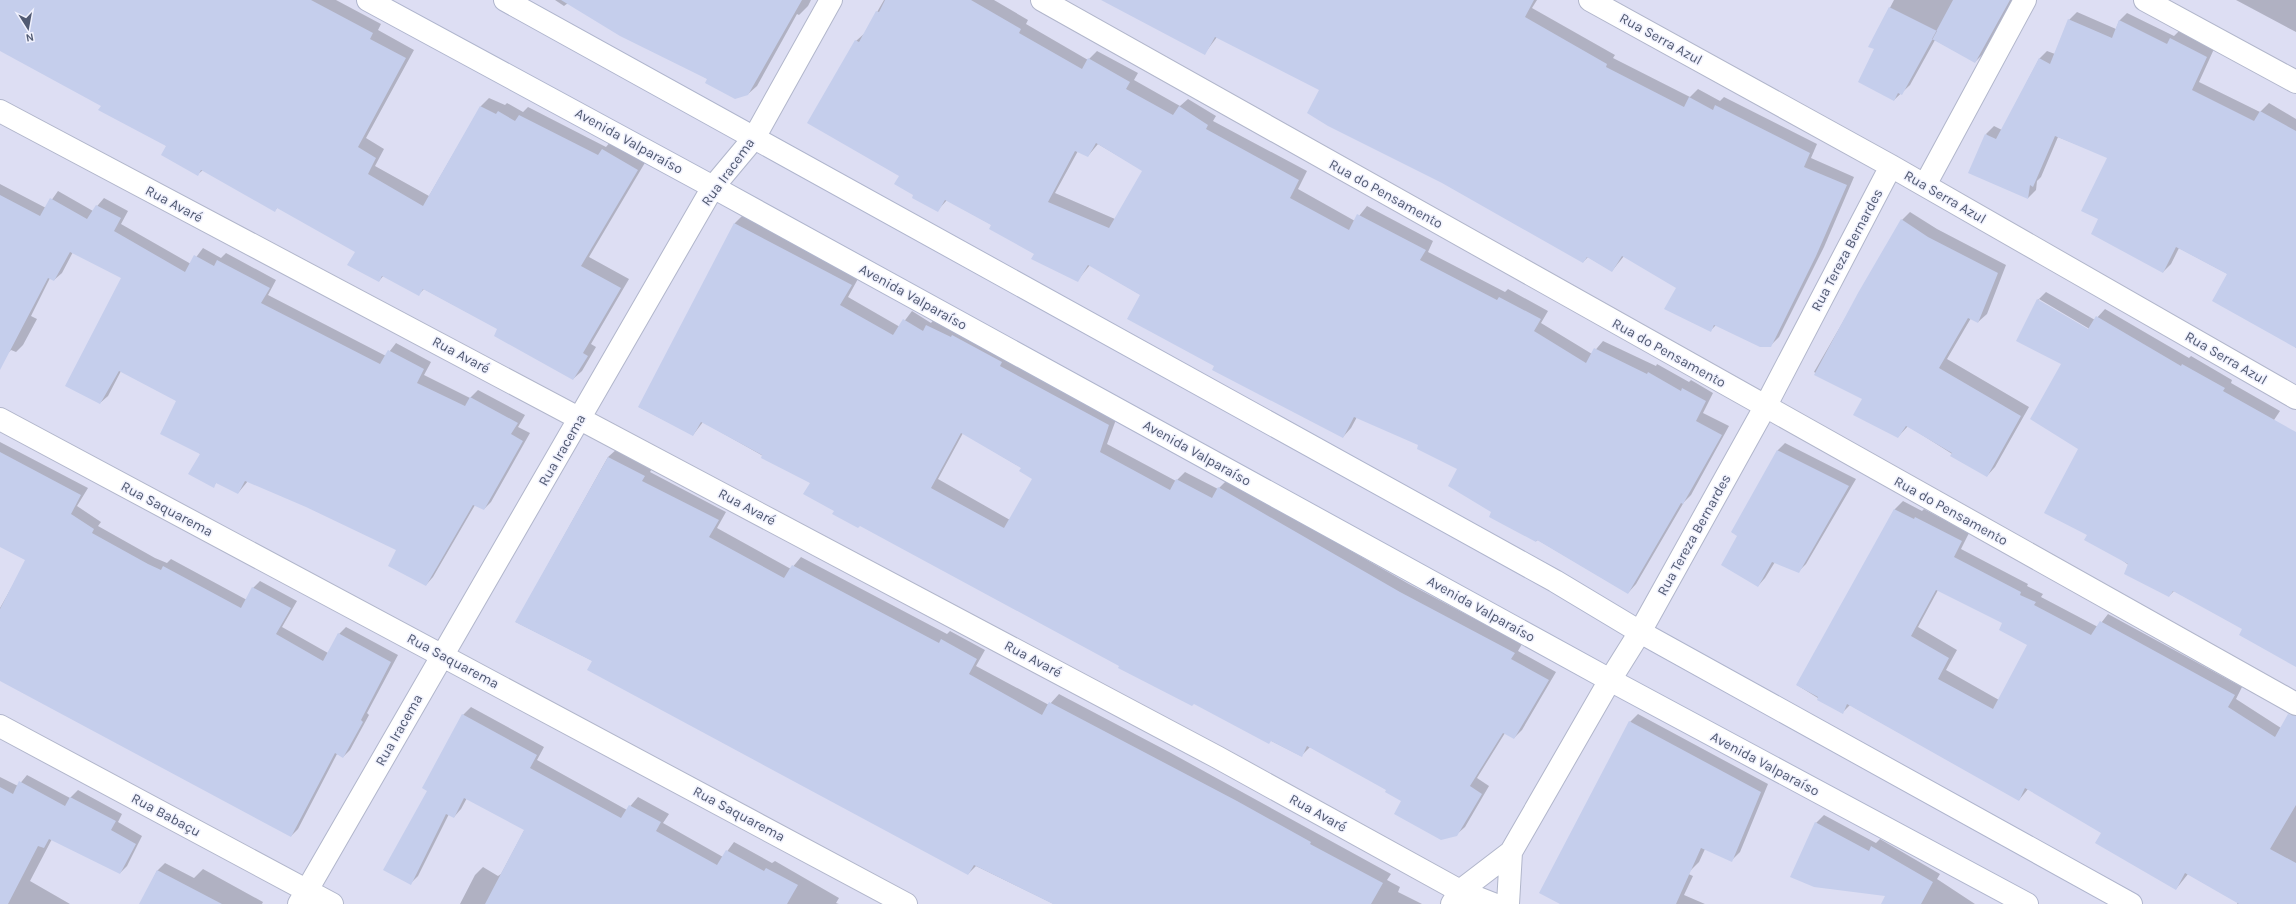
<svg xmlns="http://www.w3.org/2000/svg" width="2296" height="904" viewBox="0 0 2296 904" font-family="Karla,sans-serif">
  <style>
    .residential { fill: #dddef3 }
    .shadow { fill: #0003; fill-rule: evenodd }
    .building { fill: #c5ceec; fill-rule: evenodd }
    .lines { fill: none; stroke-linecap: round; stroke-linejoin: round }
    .street-casing { stroke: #b1b6cb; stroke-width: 24 }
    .secondary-casing { stroke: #afb5cd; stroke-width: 24 }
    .street { stroke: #fff; stroke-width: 22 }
    .secondary { stroke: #fff; stroke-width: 22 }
    .labels { text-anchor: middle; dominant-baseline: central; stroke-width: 3; stroke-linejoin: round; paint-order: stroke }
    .street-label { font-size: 14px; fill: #515a72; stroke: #f0f1fd }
  </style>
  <rect width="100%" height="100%" fill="#eaebfa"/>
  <path class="residential" d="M0,0H2296V904H0Z"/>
  <path class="shadow" d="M0,0H336L381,24L378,30L414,50L366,138L384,149L375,166L429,196L481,106L489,98L505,105L507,103L523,112L528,107L606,147L611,141L646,161L589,257L629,279L591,344L596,347L582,371L573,379L499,329L424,289L419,294L384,275L379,281L356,251L278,207L275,210L203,170L197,175L167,146L102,105L0,50Z
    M555,0H811L808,6L799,15L797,14L757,86L748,94L708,79L568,3L564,6Z
    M884,0H994L1028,20L1026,24L1088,60L1097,51L1138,73L1134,80L1180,106L1188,99L1216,116L1213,121L1307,171L1298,189L1355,221L1367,206L1433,241L1428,252L1505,292L1508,289L1548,311L1541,323L1592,354L1603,341L1656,366L1657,364L1689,382L1691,380L1713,393L1703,413L1729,426L1691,495L1684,502L1636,584L1628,593L1538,540L1536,541L1493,512L1458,468L1420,445L1357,417L1351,428L1343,437L1215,365L1141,295L1090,265L1077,281L992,225L947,200L937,211L915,194L901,176L856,41L865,33ZM1098,144L1144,171L1115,219L1055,193L1078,151L1088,156Z
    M1110,0H1537L1532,8L1615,55L1613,58L1690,97L1698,89L1720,101L1724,97L1817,144L1811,158L1854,177L1824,247L1779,337L1770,346L1716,325L1710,331L1677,287L1624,256L1612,271L1588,257L1583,262L1321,89L1217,37L1205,53Z
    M1894,0H2013L1983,54L1975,62L1935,40L1910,85L1894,100L1875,48L1870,46Z
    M2236,0H2296V32Z
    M2077,12L2116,29L2119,21L2127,13L2174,36L2179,31L2214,49L2199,82L2260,112L2269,103L2296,119V348L2228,274L2179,248L2171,264L2163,272L2100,219L2108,157L2058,137L2041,177L2037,181L2036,190L2028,198L1986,134L1994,126L2002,130L2039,59L2047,51L2055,54L2069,20Z
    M0,184L46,208L58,191L93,211L104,198L128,211L121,224L191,264L203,248L221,258L226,253L276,280L268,295L386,356L396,343L431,362L424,375L470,398L478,390L525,415L518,427L530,433L491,502L484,509L475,505L433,577L426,585L398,550L306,506L248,481L238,493L217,482L213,486L178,401L121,371L108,396L100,403L123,278L73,252L62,273L54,280L50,278L31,316L37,319L23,345L16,352L11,350L5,356L0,353Z
    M1910,212L1937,229L2006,265L1987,314L1978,322L1971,318L1947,359L2029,407L1995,467L1987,476L1908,426L1898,437L1863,398L1814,372L1902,220Z
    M743,215L859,277L848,297L900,327L912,311L931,323L935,318L1117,417L1107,444L1176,481L1185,472L1218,489L1227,480L1409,584L1522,644L1518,651L1556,672L1522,730L1514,738L1505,733L1477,778L1489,786L1465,827L1456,835L1388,789L1310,747L1301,756L1121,665L835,511L811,483L703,422L693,435L639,407L735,223ZM963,433L1022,468L1033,479L1010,520L938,479Z
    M2046,292L2095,320L2105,309L2189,358L2191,356L2232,380L2231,383L2280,411L2272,423L2296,437V665L2244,628L2174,591L2169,596L2088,534L2080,449L2063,364L2038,300ZM2039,299L2093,331L2092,332L2039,302Z
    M0,442L88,488L77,506L101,522L98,526L155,558L167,563L171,559L247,600L253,588L260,581L297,601L282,627L328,653L339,634L346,627L398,655L367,713L369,715L350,750L343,757L337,754L298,829L291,836L0,665V608L27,560L0,546Z
    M1785,443L1856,479L1806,564L1798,572L1775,562L1765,578L1758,586L1739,536L1732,532L1778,450Z
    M617,449L653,467L650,472L726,512L717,528L791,569L801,557L947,634L950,631L985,650L976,666L1049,705L1059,694L1171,753L1391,874L1387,880L1400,887L1398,892L1422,904H1054L976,866L968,874L593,661L516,622L608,457Z
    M1903,501L1922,511L1924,509L1969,533L1961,549L2028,584L2027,586L2043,594L2041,597L2098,627L2108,614L2242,687L2236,699L2281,728L2296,723V904H2237L2238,902L2188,874L2176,889L2103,832L2028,789L2019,800L1850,705L1842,713L1797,685L1895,509ZM1938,590L2004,623L2029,644L1999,700L1946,670L1957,650L1918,627Z
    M471,707L544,747L537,760L627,810L638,797L669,814L663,823L723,857L734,842L772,863L775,861L839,898L836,903L839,904H460L475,875L483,867L498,876L501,874L525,829L467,798L461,809L454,817L449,814L418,876L410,884L428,790L463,715Z
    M1638,714L1768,784L1740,852L1732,860L1705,849L1699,862L1691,870L1677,869L1693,876L1684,895L1705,904H1562L1630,722Z
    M27,775L70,798L78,790L122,814L118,822L142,836L127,866L120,873L52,839L30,881L70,904H0V777L18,786Z
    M1824,815L1876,843L1880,839L1940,874L1937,879L1975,904H1882L1887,895L1816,823Z
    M165,863L194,878L203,869L263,902L262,904H140L157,871Z"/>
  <path class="building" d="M0,0H311L373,33L370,39L406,58L358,147L376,158L368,174L423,206L480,106L496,114L498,111L515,121L519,115L598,155L602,149L638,170L581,266L621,288L583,353L588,356L573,380L494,336L497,329L423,289L419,296L382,276L379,282L347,265L355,252L277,208L275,212L201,170L198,176L161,155L166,146L98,110L101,106L0,51Z
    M561,0H802L748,95L735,99L705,83L707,79L620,36Z
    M885,0H971L1021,29L1019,33L1082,69L1088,58L1130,82L1126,89L1173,115L1179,106L1208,125L1206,129L1299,180L1290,198L1349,230L1357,214L1426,250L1420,260L1497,300L1499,297L1541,319L1534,331L1586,363L1594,348L1647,374L1648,372L1681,391L1682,388L1706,401L1696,421L1722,435L1683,504L1681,503L1628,594L1537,540L1536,542L1489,517L1491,512L1448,486L1457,469L1417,449L1418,445L1354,417L1343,438L1212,370L1214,366L1127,319L1140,295L1088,265L1078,282L1031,259L1034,254L989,229L991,225L945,200L938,212L912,198L913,195L894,184L899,176L807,123L855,40L859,42L876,11L879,12ZM1096,143L1142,171L1109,228L1048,202L1075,151L1088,157Z
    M1101,0H1534L1525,17L1607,64L1606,67L1684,107L1689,97L1713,110L1715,105L1810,153L1804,167L1847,185L1816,256L1771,347H1760L1714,325L1711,332L1664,309L1676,288L1622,256L1612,272L1587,257L1583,263L1442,183L1328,126L1307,113L1319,90L1215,37L1205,55Z
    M1953,0H2010L1975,63L1932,39Z
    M1889,7L1937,31L1902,95L1898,93L1894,101L1858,82L1874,49L1868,47Z
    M2068,19L2112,38L2119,20L2167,44L2170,38L2207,57L2192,90L2254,121L2260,111L2296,131V348L2212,301L2227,274L2176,247L2163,273L2091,234L2098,219L2081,211L2107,158L2055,136L2033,187L2030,185L2028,199L1968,173L1985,134L1996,139L2039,58L2050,64Z
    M0,195L40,216L50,198L87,219L96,205L121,218L114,231L185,272L194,255L214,266L217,260L270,288L261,303L380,364L388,350L424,369L417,383L465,406L470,397L518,423L511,434L523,441L484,510L473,505L426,586L388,566L396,550L306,507L245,481L238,494L216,483L214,488L188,474L200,454L160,434L176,401L119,371L100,404L65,386L121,278L70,252L54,281L48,278L0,370Z
    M1901,219L1928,237L1998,273L1978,323L1968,318L1939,368L2021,416L1987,477L1950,456L1952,453L1906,426L1898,438L1853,415L1862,399L1814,375L1858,293Z
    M734,223L852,285L840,305L893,335L903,319L923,331L926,325L951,337L952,335L1002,362L1000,366L1109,425L1100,452L1170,490L1176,479L1212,498L1218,487L1400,592L1515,653L1511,659L1549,680L1514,739L1503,733L1470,786L1482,794L1457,836L1441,840L1394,814L1401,801L1385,792L1386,790L1307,746L1302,757L1271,741L1269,744L1194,704L1192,706L1118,668L1119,666L860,526L858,528L832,514L834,511L803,494L810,483L761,458L762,455L701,422L693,436L638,407ZM961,433L1021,468L1019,471L1032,479L1004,528L931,488Z
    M2037,299L2088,329L2096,316L2181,366L2182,364L2225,388L2223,391L2296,432V667L2239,635L2242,629L2173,591L2169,597L2124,574L2128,564L2084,540L2087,535L2044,513L2078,449L2030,419L2061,364L2016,341Z
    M1777,450L1849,486L1799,573L1772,562L1758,587L1721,565L1737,536L1731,532Z
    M0,452L81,495L71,514L94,529L92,533L148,564L161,570L163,566L241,608L252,587L291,608L276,634L323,661L338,633L391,662L361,720L363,722L343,758L335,753L291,837L0,681V609L25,560L0,547Z
    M608,457L645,476L642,481L719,520L709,537L784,578L792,565L939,643L941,639L977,659L969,674L1042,715L1049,702L1237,801L1311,842L1310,844L1383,883L1371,904H1053L974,865L968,875L587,670L592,661L515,622Z
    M1894,509L1914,519L1915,517L1962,541L1954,557L2021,592L2020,595L2036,602L2034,605L2091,635L2100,621L2235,695L2228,707L2275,737L2288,714L2296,716V805L2270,849L2296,863V904H2239L2185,873L2176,890L2095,843L2101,833L2025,788L2019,801L1847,704L1843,714L1817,700L1818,697L1796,685ZM1936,590L2002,623L1999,630L2027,645L1993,709L1938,679L1949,658L1911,636Z
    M462,714L537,755L530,768L621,818L629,805L661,822L656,831L717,865L726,850L764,871L766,868L798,885L787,904H485L524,830L464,798L454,818L446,814L411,885L383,870L427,791L422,788Z
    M1629,721L1761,792L1732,862L1701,848L1676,904H1560L1539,893Z
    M19,781L65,806L70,797L116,821L111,830L136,844L120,874L49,839L44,848L38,846L8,904H0V787L13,794Z
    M1815,822L1869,851L1871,846L1933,882L1921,904H1881L1885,896L1814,887L1790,877Z
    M157,870L222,904H139Z"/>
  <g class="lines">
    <defs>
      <path id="street" d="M1042,0L2296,704
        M1590,0L1891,166L2296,398
        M2145,0L2296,82
        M0,111L1217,757L1460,891L1493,904
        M1925,185L2025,0
        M0,419L906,904
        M0,726L332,904
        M299,904L713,187L754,138L831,0
        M1452,904L1460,891L1511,852
        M1508,904L1511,852L1610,680L1640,632L1765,407L1891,166"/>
      <path id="secondary" d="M368,0L713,187L1610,680L2027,904
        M505,0L1555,581L1640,632L2131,904"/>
    </defs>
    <use href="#street" class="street-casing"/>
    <use href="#secondary" class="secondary-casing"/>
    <use href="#street" class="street"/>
    <use href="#secondary" class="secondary"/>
  </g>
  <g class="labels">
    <g class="street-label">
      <text transform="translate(1661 39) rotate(29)">Rua Serra Azul</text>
      <text transform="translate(629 141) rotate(29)">Avenida Valparaíso</text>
      <text transform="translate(728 172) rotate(-54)">Rua Iracema</text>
      <text transform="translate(1386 194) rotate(29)">Rua do Pensamento</text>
      <text transform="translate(1945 197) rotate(30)">Rua Serra Azul</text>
      <text transform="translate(174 204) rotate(28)">Rua Avaré</text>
      <text transform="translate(1847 250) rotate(-62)">Rua Tereza Bernardes</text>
      <text transform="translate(913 297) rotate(29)">Avenida Valparaíso</text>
      <text transform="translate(1669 353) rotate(29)">Rua do Pensamento</text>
      <text transform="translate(461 355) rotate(28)">Rua Avaré</text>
      <text transform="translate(2226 358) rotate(30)">Rua Serra Azul</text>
      <text transform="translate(562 450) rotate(-60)">Rua Iracema</text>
      <text transform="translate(1197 453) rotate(29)">Avenida Valparaíso</text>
      <text transform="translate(747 507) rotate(28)">Rua Avaré</text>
      <text transform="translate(167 509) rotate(28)">Rua Saquarema</text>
      <text transform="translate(1951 511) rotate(29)">Rua do Pensamento</text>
      <text transform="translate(1694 535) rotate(-61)">Rua Tereza Bernardes</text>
      <text transform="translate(1481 609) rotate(29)">Avenida Valparaíso</text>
      <text transform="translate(1033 659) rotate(28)">Rua Avaré</text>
      <text transform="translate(453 661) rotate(28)">Rua Saquarema</text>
      <text transform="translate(399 730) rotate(-60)">Rua Iracema</text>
      <text transform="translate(1765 764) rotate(28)">Avenida Valparaíso</text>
      <text transform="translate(1318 813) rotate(29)">Rua Avaré</text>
      <text transform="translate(739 814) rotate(28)">Rua Saquarema</text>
      <text transform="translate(166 815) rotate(28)">Rua Babaçu</text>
    </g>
  </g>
  <g transform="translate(28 28) rotate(169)" stroke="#f0f1fd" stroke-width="3" paint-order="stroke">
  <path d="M0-3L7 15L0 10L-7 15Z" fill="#515a72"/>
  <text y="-6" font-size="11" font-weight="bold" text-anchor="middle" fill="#515a72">N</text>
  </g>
</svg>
